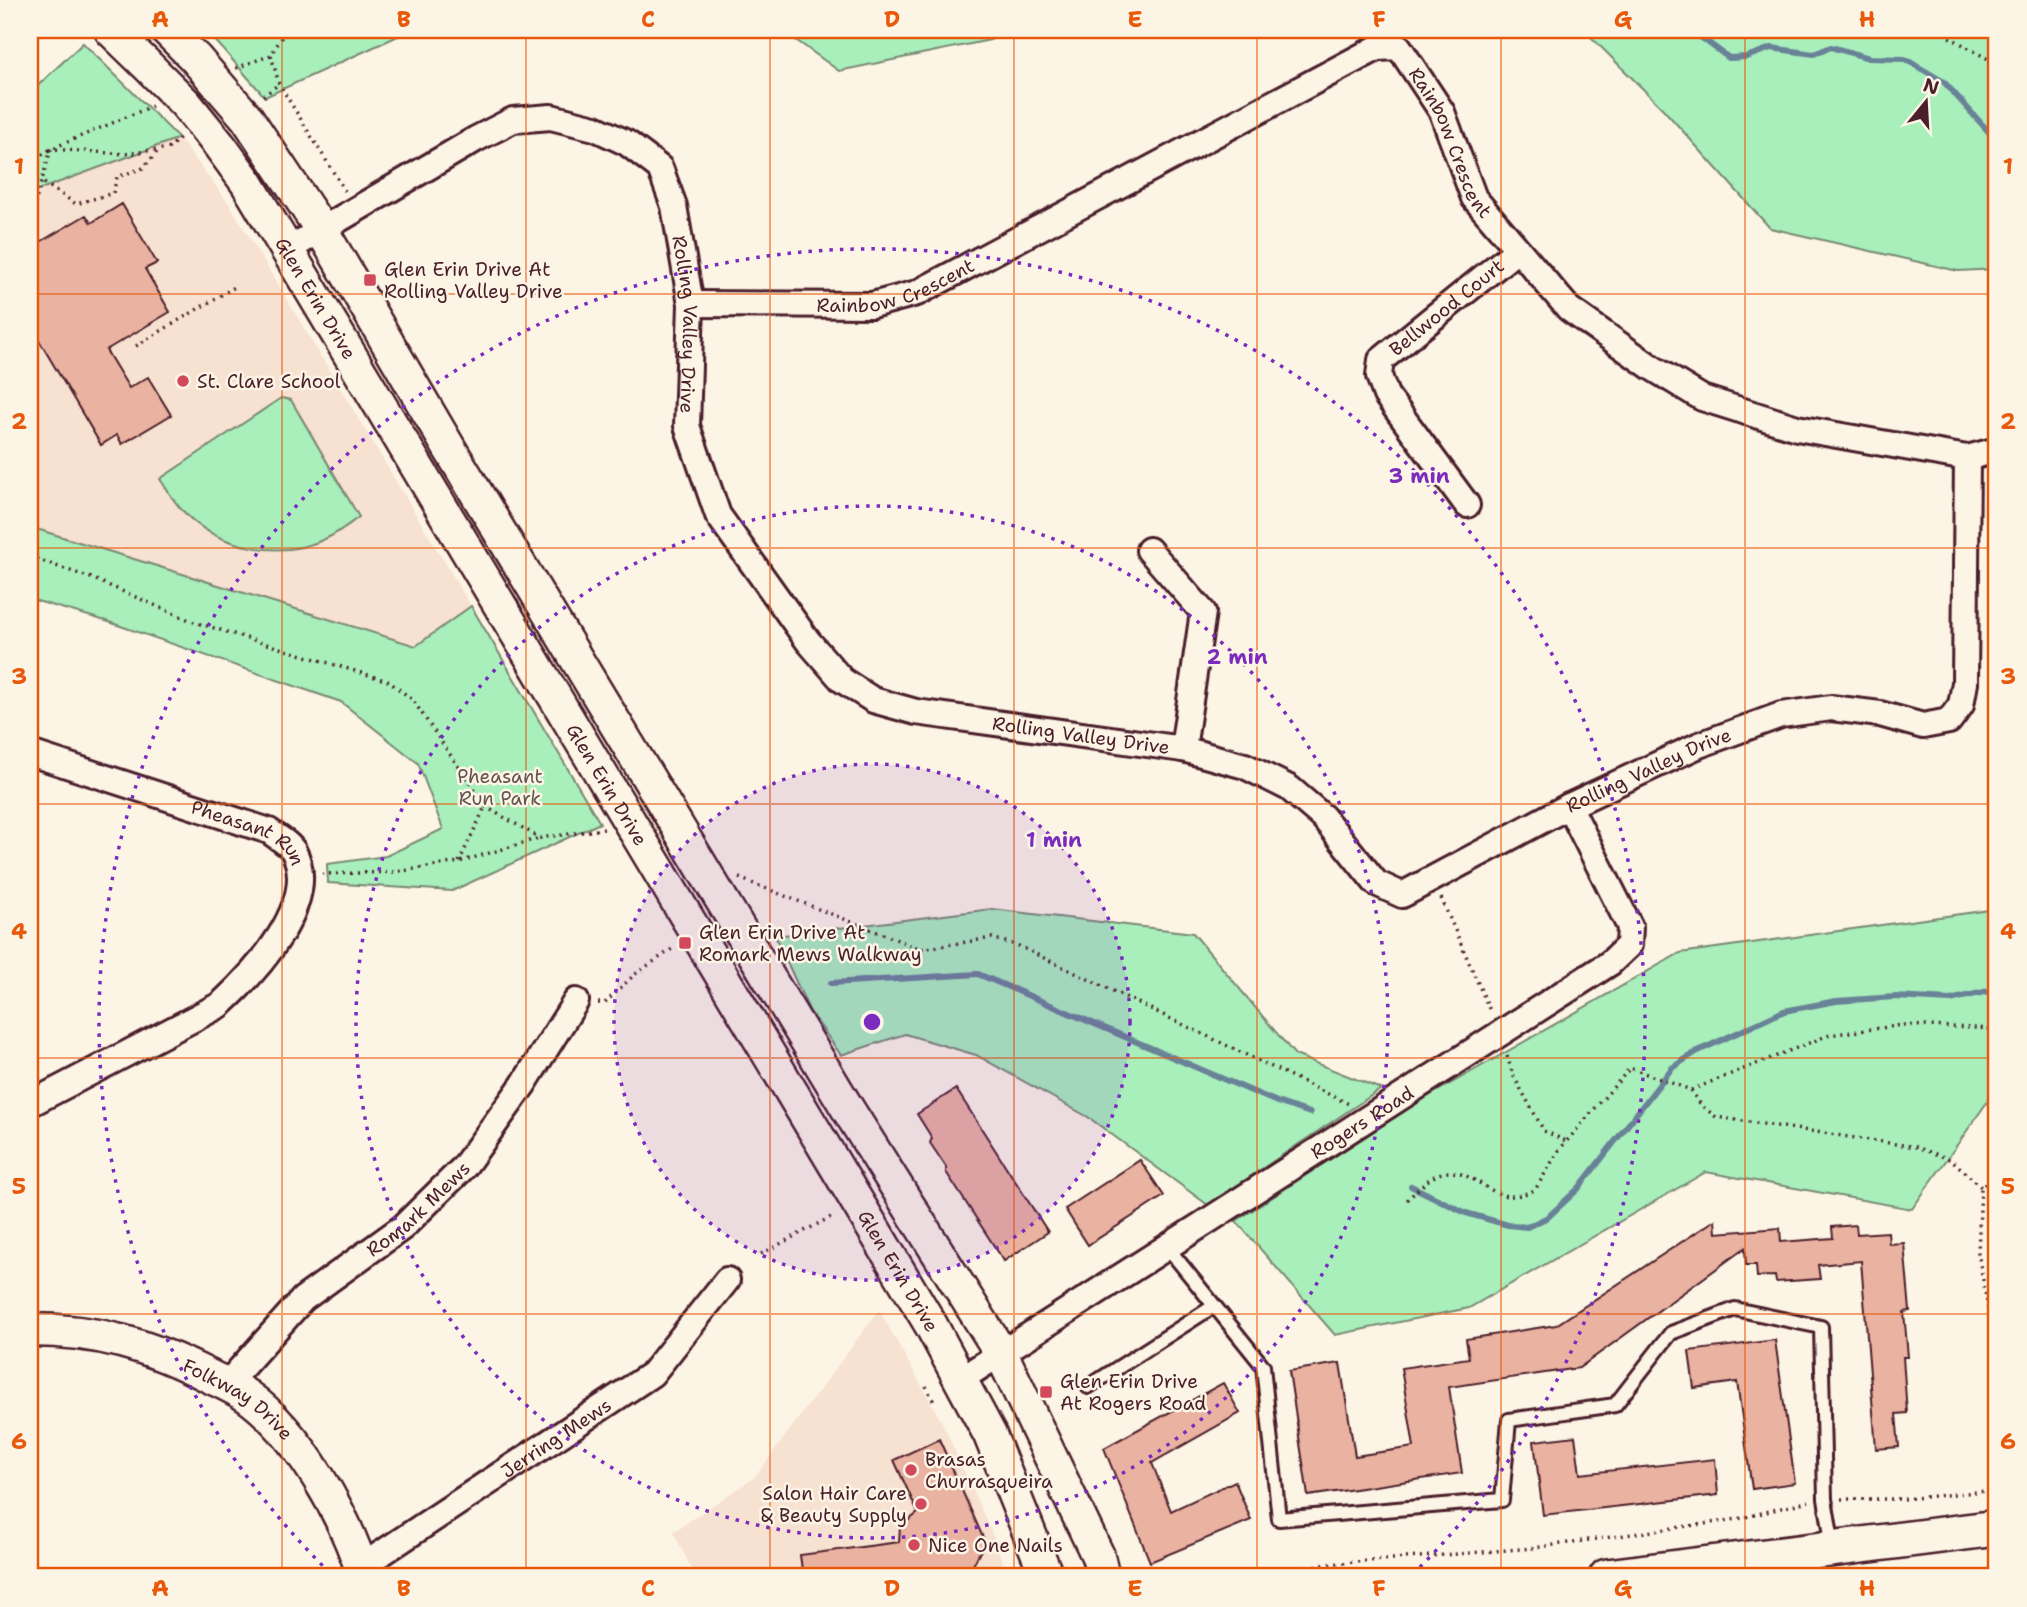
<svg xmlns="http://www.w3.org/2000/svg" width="2027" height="1607" viewBox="0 0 2027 1607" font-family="'Shantell Sans',sans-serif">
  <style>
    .built { fill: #f7e1d0 }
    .green { fill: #a8efbb; stroke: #798773; stroke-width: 2 }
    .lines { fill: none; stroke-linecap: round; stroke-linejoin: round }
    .stream { stroke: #698297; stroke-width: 6 }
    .building { fill: #eab2a0; stroke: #4a1f2b; stroke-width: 2 }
    .service-casing { stroke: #4a1f2b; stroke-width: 18 }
    .minor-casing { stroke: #4a1f2b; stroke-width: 30 }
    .tertiary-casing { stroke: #4a1f2b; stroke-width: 37 }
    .secondary-casing { stroke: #4a1f2b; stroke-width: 40 }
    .path { stroke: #4a1f2b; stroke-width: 3.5; stroke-dasharray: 2 5; stroke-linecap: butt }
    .service { stroke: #fcf5e5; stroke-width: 12 }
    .minor { stroke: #fcf5e5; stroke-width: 24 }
    .tertiary { stroke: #fcf5e5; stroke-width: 32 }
    .secondary { stroke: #fcf5e5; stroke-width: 35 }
    .tertiary-bridge-casing { stroke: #4a1f2b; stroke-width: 37; stroke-linecap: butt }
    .tertiary-bridge { stroke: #fcf5e5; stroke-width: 32 }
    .grid { fill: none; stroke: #e8590c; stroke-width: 2; stroke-opacity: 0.55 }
    .ring { fill: none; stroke: #7b2cbf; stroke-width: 3.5; stroke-dasharray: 3.5 7 }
    .poi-dot { fill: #d1495b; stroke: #fcf5e5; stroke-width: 2.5 }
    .labels { text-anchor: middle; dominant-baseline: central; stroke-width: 5; stroke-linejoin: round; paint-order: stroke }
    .street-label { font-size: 19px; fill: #4a1f2b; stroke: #fcf5e5 }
    .poi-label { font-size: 19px; fill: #4a1f2b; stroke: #fcf5e5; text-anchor: start }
    .park-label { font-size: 19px; fill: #62534f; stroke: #fcf5e5 }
    .centre { fill: #7b2cbf; stroke: #fcf5e5; stroke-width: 3.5 }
    .ring-label { font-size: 21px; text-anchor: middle; font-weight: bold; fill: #7b2cbf; stroke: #fcf5e5; stroke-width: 5; stroke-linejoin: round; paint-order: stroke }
    .neatline { fill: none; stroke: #e8590c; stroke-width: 2.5 }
    .grid-label { font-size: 23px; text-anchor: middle; font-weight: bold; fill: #e8590c }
  </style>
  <rect width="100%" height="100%" fill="#fcf5e5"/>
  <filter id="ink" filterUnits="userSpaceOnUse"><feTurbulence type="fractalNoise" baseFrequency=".0143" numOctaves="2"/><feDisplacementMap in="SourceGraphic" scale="14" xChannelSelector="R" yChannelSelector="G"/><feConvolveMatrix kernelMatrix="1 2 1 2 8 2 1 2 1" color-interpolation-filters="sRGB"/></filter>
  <g filter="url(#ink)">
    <path class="built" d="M179,138L230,205L471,606L416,646L30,527V193Z
      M879,1310L942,1422L997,1545L1007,1577H696L673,1532L755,1477Z"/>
    <path class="green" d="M411,30L265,97L207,31L208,30Z
      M782,30H1011L990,40L839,71Z
      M1584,30H1997V269L1958,271L1770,228L1663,109Z
      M83,43L179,138L30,193V93Z
      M281,398L291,400L359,517C349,524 338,533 327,538C281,561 216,548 182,510C173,501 167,489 160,479Z
      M30,527L416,646L471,606L600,823L452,891L328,883L327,864L386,856L443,829L418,763L341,702L106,621L30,599Z
      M992,909L1193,933L1295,1055L1381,1089L1208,1205L1088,1117L976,1055L905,1034L841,1055L809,1010L775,936Z
      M1997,909V1088L1912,1209L1706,1172L1469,1308L1335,1335L1236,1221L1413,1105L1680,953Z"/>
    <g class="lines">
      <path class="stream" d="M1691,30L1729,58L1746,57L1771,48L1814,54L1831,47L1869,58L1905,59L1944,82L1997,141
        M831,983L978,974L1277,1102L1310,1113
        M1411,1186L1466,1213L1508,1225L1527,1227L1548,1217L1578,1189L1672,1068L1696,1052L1784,1011L1836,1001L1895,997L1950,1000L1997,989"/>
    </g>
    <path class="building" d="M122,204L157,263L145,269L170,312L106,350L129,388L148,377L171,415L122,444L117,435L101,445L30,325V248L86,215L91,223Z
      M956,1089L1048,1232L1004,1261L946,1172V1167L930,1143L932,1138L917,1114Z
      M1140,1160L1164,1196L1088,1245L1065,1209Z
      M1715,1220L1716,1233L1780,1228L1781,1242L1833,1238L1832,1227L1856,1225L1857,1234L1888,1232L1889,1244L1904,1243L1910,1311L1904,1312L1908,1357H1903L1907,1413L1896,1414L1899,1447L1876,1449L1861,1261L1818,1265L1820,1279L1776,1282L1775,1276L1757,1277L1756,1265H1746L1745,1248L1579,1368L1449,1387L1462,1473L1308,1496L1289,1371L1340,1363L1355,1456L1414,1447L1401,1368L1469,1358L1466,1339L1556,1325Z
      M1775,1340L1795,1483L1752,1489L1737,1382L1694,1388L1689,1351Z
      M1223,1383L1240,1413L1152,1463L1171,1511L1235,1481L1251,1520L1150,1562L1104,1448Z
      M1575,1436L1580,1474L1715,1459L1718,1495L1543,1515L1534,1441Z
      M939,1439L985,1542L967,1577H803L800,1555L899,1542L900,1527L918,1513L894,1460Z"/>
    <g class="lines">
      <defs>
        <path id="service" d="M1167,1247L1263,1366L1279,1519L1502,1500L1509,1420L1615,1405L1671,1333L1735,1309L1821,1327L1825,1499L1833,1547
          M1088,1387L1214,1306"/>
        <g id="minor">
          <path id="s1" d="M287,250L476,139L513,120L551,117L595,128L627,143L660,168L674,206L691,304L687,426L718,515L808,641L842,680L873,700L916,712L1183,749L1245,766L1289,788L1323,817L1376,883L1402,895L1569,806L1699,745L1781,715L1831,708L1880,714L1923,726L1949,721L1961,705L1965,683L1967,458"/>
          <path id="s2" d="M691,304L872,305L917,293L1377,48L1399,47L1442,112L1474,198L1569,309L1651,367L1702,398L1797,428L1967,458L1997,450"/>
          <path id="s3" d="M1467,505L1386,395L1379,376L1381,360L1517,250"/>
          <path d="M1149,550L1203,612L1183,749"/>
          <path id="s4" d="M30,753L269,831C277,837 290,844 294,852C320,903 255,973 220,1005L30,1104"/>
          <path id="s5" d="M961,1379L1610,963L1629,945L1630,927L1569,806"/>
          <path id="s6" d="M226,1385L303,1299L403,1227L464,1167L523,1085L576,1001"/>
          <path id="s7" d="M361,1567L652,1374L727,1280"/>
        </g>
        <g id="tertiary">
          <path d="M111,30L145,63"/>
          <path d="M167,30L196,59"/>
          <path d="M247,118L321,229L448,446L849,1111L1001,1353L1098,1556L1103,1577"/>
          <path id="s8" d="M220,146L247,183L931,1325L990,1435L1047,1577"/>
          <path id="s9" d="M30,1330C98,1330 148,1345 209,1376C221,1382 235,1388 247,1396C300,1434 345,1515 364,1577"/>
        </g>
        <path id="secondary" d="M1607,1577L1997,1528"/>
      </defs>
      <use href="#service" class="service-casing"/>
      <use href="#minor" class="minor-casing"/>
      <use href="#tertiary" class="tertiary-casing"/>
      <use href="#secondary" class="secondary-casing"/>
      <path class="path" d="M1937,30L1997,64
        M271,55L279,84L345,191
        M236,68L271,55L286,30
        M263,96L279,84
        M30,162L51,149L152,106
        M44,183L76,204L113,193L117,177L143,168L158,151
        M30,209L34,207L51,149L125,154L169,148L181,137
        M136,346L238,285
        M30,557L91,578L194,622L388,681L412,699L486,807L540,838L604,829
        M459,862L485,807
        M322,874L396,872L459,862L540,838
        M739,878L921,949L992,938L1019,946L1349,1104
        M1441,898L1491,1013
        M598,1003H605L634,975L675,947
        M1507,1056L1513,1075L1544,1131L1566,1141
        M1691,1090L1829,1035L1903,1025L1997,1029
        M1997,1176L1981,1187L1978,1253L1997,1357
        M1407,1200C1417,1191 1428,1177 1442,1173C1464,1167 1483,1189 1503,1195C1514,1198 1525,1194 1535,1190L1559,1150L1630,1068L1691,1090L1701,1105L1716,1117L1916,1147L1952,1160L1981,1187
        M761,1254L831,1217
        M926,1386L935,1404
        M1841,1499H1904L1997,1490
        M1128,1569L1140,1577
        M1158,1577L1176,1575L1193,1577
        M1225,1577L1330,1564L1533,1548L1738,1519L1809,1501"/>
      <use href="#service" class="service"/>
      <use href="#minor" class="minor"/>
      <use href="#tertiary" class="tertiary"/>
      <use href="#secondary" class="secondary"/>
      <defs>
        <path id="tertiary-bridge" d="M196,59L247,118
          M145,63L186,104L220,146"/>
      </defs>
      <use href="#tertiary-bridge" class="tertiary-bridge-casing"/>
      <use href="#tertiary-bridge" class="tertiary-bridge"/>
    </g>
  </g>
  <path class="grid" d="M282,30V1577M526,30V1577M770,30V1577M1014,30V1577M1257,30V1577M1501,30V1577M1745,30V1577M30,294H1997M30,548H1997M30,804H1997M30,1058H1997M30,1314H1997"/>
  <circle cx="872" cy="1022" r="258" fill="#7b2cbf" fill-opacity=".12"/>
  <g class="ring">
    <circle cx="872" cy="1022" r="258"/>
    <circle cx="872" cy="1022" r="516"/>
    <path d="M330 1573A773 773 0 1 1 1414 1573"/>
  </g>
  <g class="poi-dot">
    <rect x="363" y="273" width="14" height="14" rx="3.5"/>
    <circle cx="183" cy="381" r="7"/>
    <rect x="678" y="936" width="14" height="14" rx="3.5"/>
    <rect x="1039" y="1385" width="14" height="14" rx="3.5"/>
    <circle cx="911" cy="1470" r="7"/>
    <circle cx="921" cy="1504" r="7"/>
    <circle cx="914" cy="1545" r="7"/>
  </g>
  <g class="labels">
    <g class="street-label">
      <text stroke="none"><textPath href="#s2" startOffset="880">Rainbow Crescent</textPath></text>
      <text stroke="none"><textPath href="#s2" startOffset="208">Rainbow Crescent</textPath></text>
      <text stroke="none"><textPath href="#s8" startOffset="180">Glen Erin Drive</textPath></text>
      <text stroke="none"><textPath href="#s3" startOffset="257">Bellwood Court</textPath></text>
      <text stroke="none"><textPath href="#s1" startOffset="581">Rolling Valley Drive</textPath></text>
      <text stroke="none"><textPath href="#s1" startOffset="1232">Rolling Valley Drive</textPath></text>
      <text stroke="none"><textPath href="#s1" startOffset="1883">Rolling Valley Drive</textPath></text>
      <text stroke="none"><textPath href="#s8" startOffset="747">Glen Erin Drive</textPath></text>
      <text stroke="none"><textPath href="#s4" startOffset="234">Pheasant Run</textPath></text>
      <text stroke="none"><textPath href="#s5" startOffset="476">Rogers Road</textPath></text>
      <text stroke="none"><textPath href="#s6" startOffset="262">Romark Mews</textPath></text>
      <text stroke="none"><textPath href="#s8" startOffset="1314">Glen Erin Drive</textPath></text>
      <text stroke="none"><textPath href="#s9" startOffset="224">Folkway Drive</textPath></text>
      <text stroke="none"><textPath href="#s7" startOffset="234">Jerring Mews</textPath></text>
    </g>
    <g class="poi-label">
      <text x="384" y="269">Glen Erin Drive At<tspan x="384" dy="22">Rolling Valley Drive</tspan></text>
      <text x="197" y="381">St. Clare School</text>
      <text x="699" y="932">Glen Erin Drive At<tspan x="699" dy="22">Romark Mews Walkway</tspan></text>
      <text x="1060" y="1381">Glen Erin Drive<tspan x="1060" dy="22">At Rogers Road</tspan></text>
      <text x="925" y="1459">Brasas<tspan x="925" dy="22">Churrasqueira</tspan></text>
      <text x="907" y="1493" text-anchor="end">Salon Hair Care<tspan x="907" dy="22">&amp; Beauty Supply</tspan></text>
      <text x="928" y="1545">Nice One Nails</text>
    </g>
    <g class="park-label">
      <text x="500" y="776">Pheasant<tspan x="500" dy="22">Run Park</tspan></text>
    </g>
  </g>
  <circle cx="872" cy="1022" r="10" class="centre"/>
  <g class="ring-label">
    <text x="1419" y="483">3 min</text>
    <text x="1237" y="664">2 min</text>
    <text x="1054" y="847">1 min</text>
  </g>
  <rect width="2027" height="1607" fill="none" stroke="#fcf5e5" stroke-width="77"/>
  <g transform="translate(1926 102) rotate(18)" stroke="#fcf5e5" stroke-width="5" paint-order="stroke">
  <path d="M0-5L12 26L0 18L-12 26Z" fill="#4a1f2b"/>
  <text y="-10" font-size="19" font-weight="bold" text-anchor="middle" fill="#4a1f2b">N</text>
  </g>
  <rect x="38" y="38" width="1950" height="1530" class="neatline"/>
  <g class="grid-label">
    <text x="160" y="27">A</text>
    <text x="404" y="27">B</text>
    <text x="648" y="27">C</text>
    <text x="892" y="27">D</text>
    <text x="1135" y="27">E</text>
    <text x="1379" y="27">F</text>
    <text x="1623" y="27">G</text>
    <text x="1867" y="27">H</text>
    <text x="19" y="174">1</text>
    <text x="2008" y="174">1</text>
    <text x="19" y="429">2</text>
    <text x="2008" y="429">2</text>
    <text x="19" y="684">3</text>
    <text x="2008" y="684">3</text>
    <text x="19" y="939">4</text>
    <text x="2008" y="939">4</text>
    <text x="19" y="1194">5</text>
    <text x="2008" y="1194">5</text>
    <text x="19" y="1449">6</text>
    <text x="2008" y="1449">6</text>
    <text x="160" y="1596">A</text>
    <text x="404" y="1596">B</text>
    <text x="648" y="1596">C</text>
    <text x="892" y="1596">D</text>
    <text x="1135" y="1596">E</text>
    <text x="1379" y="1596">F</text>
    <text x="1623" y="1596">G</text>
    <text x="1867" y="1596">H</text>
  </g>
</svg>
